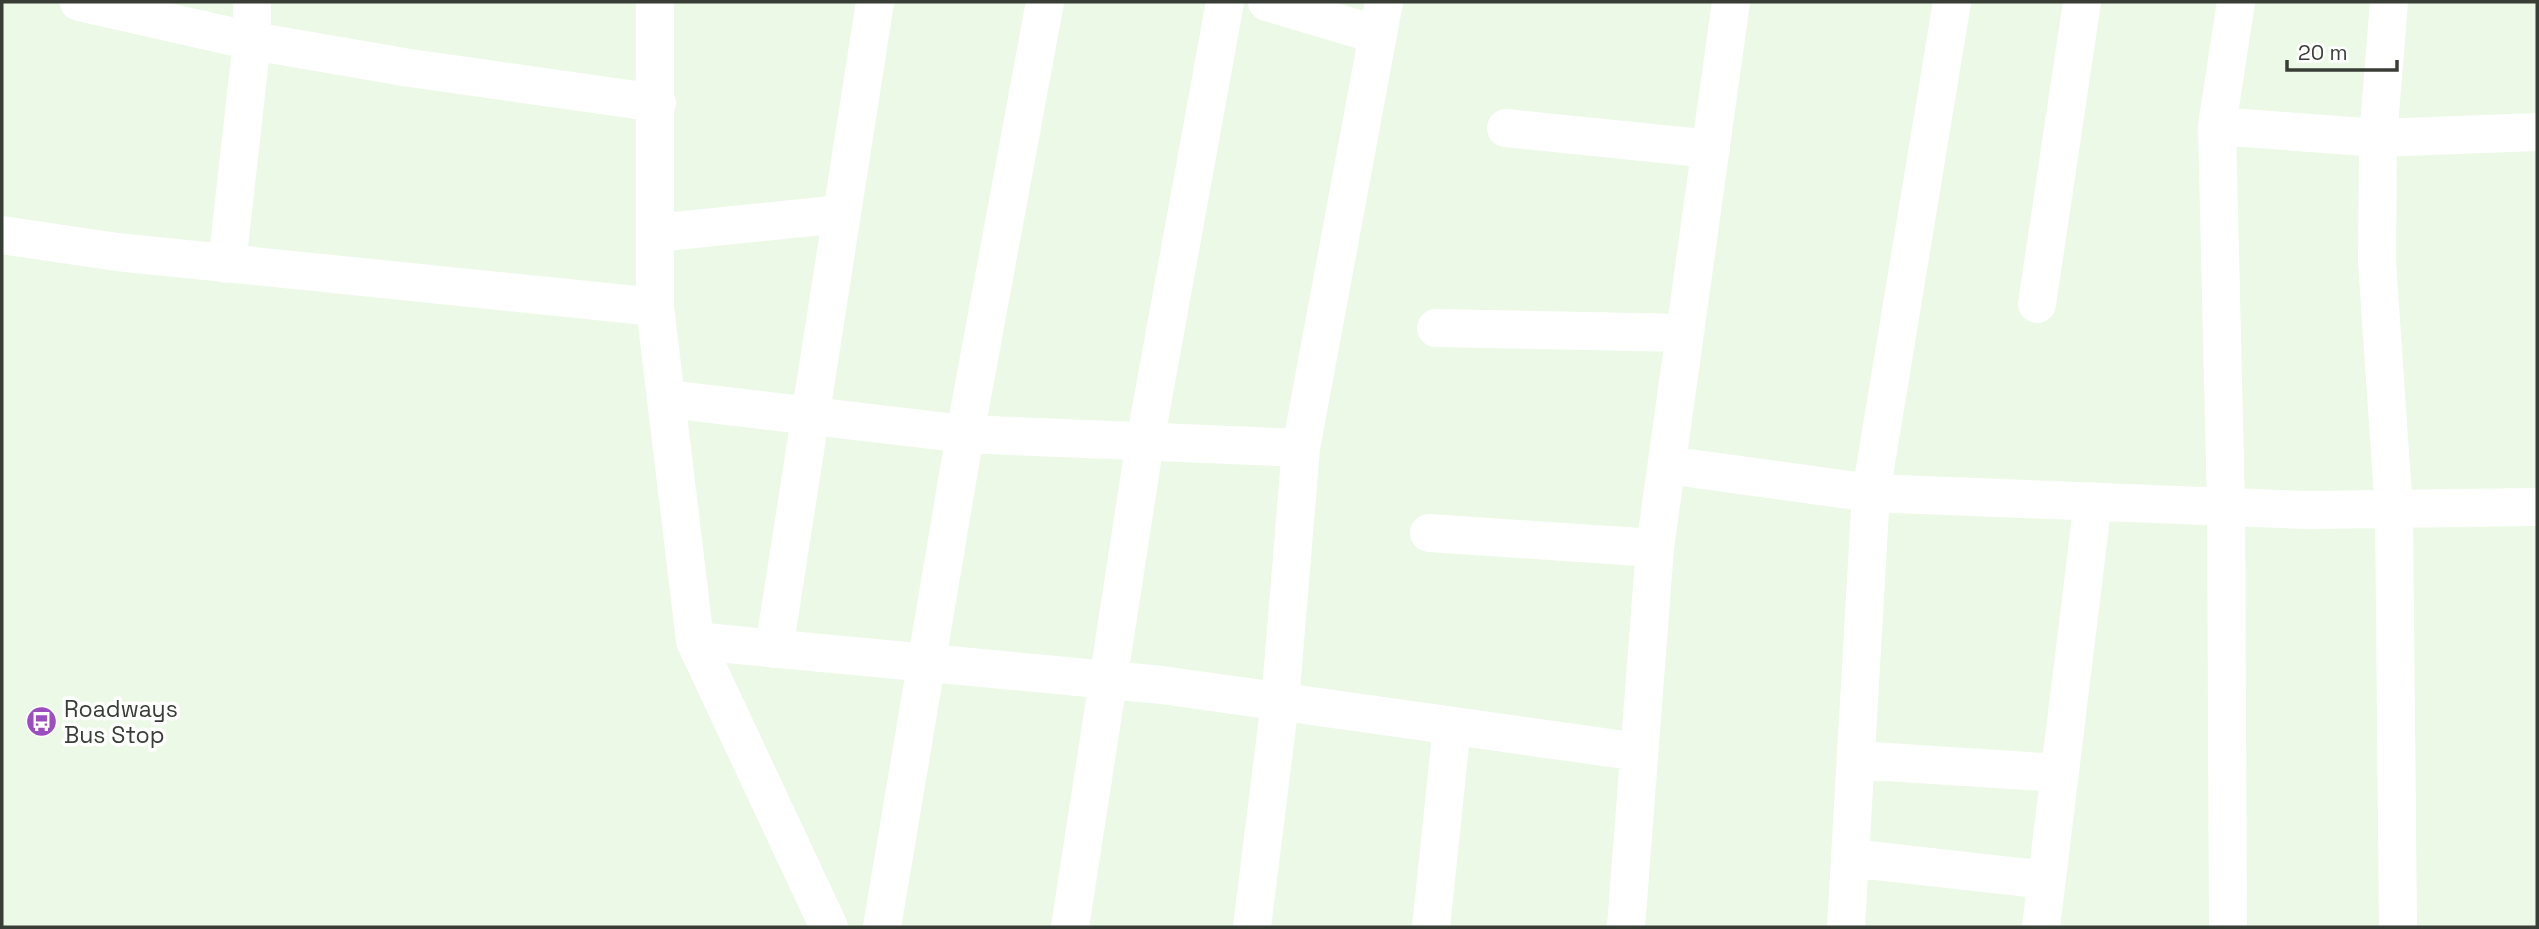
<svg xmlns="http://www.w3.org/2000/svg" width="2539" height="929" viewBox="0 0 2539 929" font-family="'Space Grotesk',sans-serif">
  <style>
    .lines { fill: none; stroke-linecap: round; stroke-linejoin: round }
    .minor { stroke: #fff; stroke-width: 38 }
    .labels { text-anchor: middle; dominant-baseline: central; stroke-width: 7; stroke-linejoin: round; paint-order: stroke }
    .poi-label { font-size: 23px; fill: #383d36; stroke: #fff; text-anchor: start }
  </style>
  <rect width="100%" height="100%" fill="#ecf9e6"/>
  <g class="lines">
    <path class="minor" d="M79,2L252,41L410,68L657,103
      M655,2V307L695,641L829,927
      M1267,2L1378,35
      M2389,2L2378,138L2377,262L2394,511L2398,927
      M2217,126L2378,138L2537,132
      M1506,128L1711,149
      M656,233L841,214
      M2,235L117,252L655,307
      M227,264L252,41V2
      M2037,304L2082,2
      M1436,328L1685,333
      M668,399L965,434L1301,448
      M1667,465L1871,493L2306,510L2537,507
      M1429,533L1655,548
      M695,641L1162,685L1639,752
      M774,649L875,2
      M1856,760L2059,773
      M1850,858L2047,880
      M882,927L965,434L1045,2
      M1070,927L1145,442L1225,2
      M1252,927L1280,702L1301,448L1384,2
      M1431,927L1452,726
      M1626,927L1655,548L1731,2
      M1846,927L1871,493L1952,2
      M2041,927L2093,501
      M2228,927L2226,507L2217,126L2236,2"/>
  </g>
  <defs>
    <symbol id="bus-disc" viewBox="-11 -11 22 22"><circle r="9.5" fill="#9b4ec0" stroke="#fff"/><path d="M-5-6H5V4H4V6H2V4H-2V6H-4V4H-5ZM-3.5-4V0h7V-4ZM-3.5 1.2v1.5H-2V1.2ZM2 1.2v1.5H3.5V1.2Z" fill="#fff"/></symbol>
  </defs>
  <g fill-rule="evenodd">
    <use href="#bus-disc" x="24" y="704" width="35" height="35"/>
  </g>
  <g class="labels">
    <g class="poi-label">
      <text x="64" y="709">Roadways<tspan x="64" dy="26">Bus Stop</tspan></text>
    </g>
  </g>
  <rect width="2539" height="929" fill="none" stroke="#383d36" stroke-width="7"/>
  <path d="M2287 60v10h110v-10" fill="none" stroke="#383d36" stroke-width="3.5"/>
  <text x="2298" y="60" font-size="21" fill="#383d36" stroke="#ffffff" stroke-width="5" paint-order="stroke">20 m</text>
</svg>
